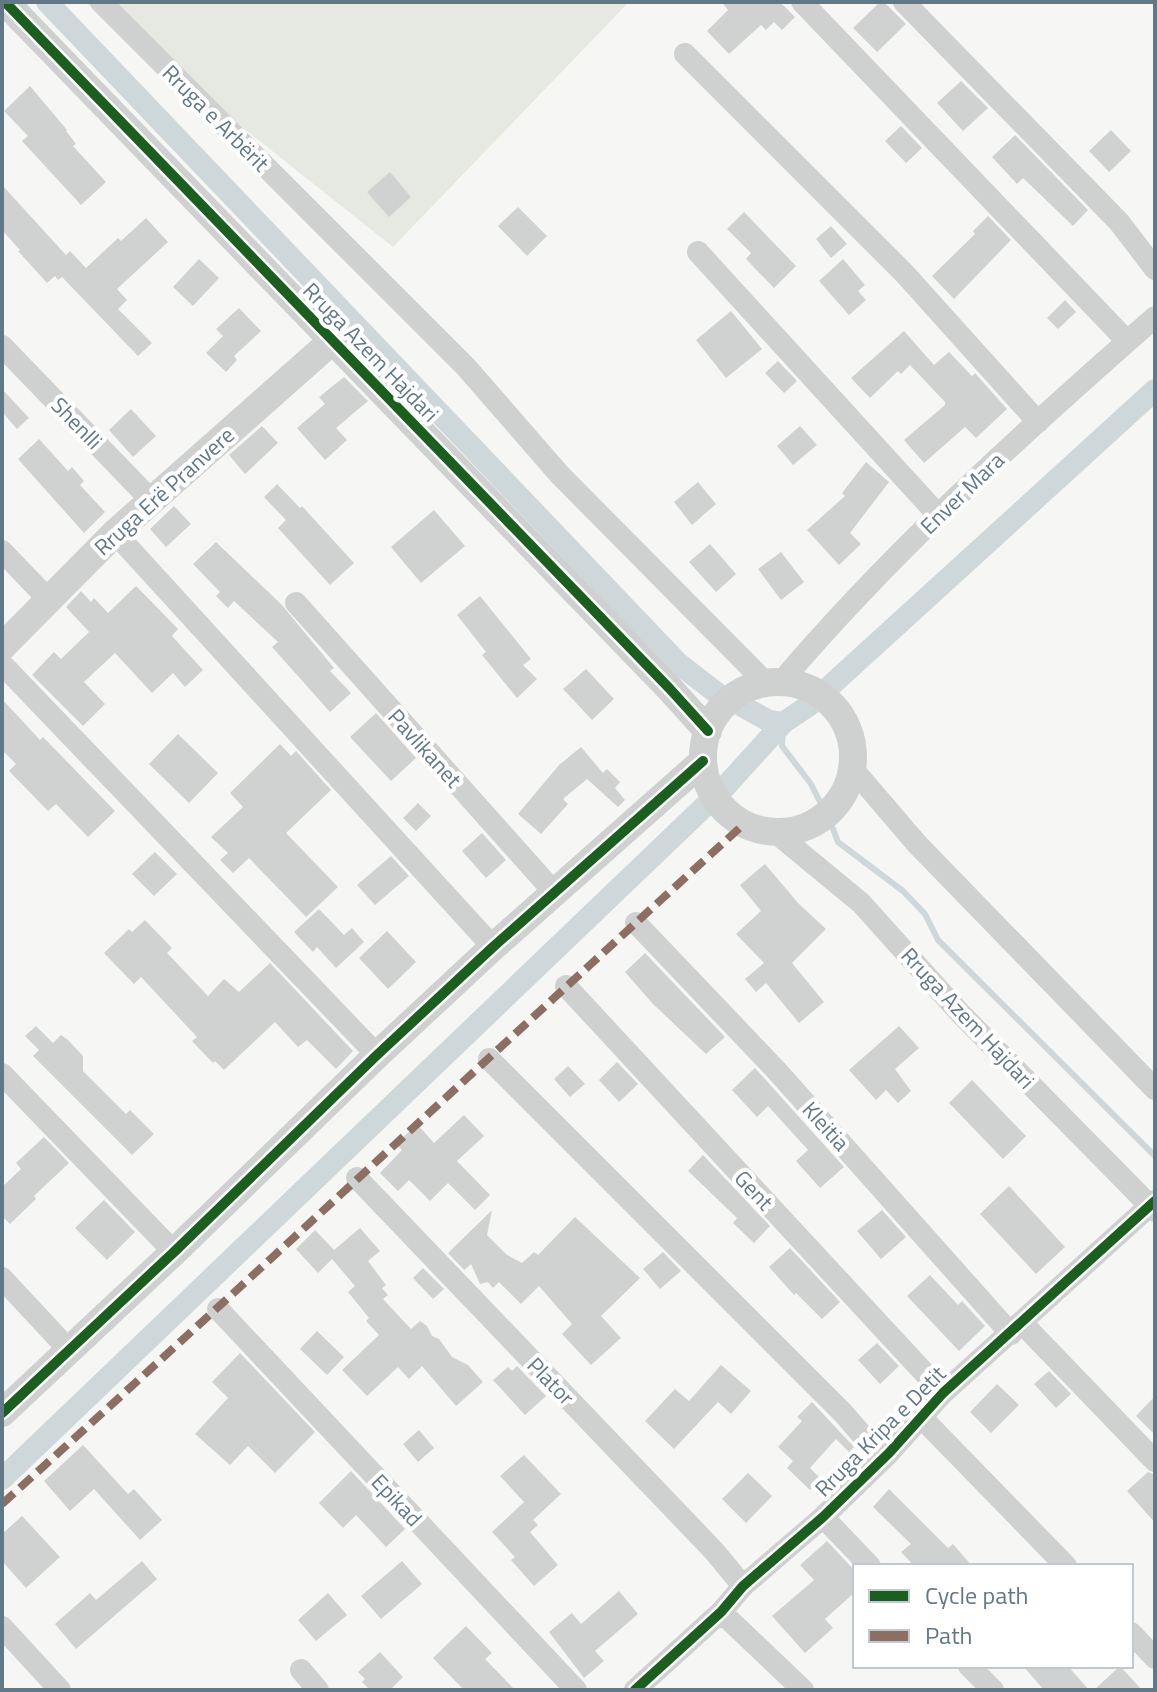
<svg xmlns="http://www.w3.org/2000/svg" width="1157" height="1692" viewBox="0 0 1157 1692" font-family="'Titillium Web',sans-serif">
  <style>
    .green { fill: #e6e9e2 }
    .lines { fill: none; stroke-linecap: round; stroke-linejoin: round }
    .stream { stroke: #ced7d9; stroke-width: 6 }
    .canal { stroke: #ced7d9; stroke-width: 22 }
    .building { fill: #d0d2d2 }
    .minor { stroke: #cfd1d1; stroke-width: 22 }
    .tertiary { stroke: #cfd1d1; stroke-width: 28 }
    .quiet { stroke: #8d6e63; stroke-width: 8; stroke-dasharray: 16 8; stroke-linecap: butt }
    .cycleway-casing { stroke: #fff; stroke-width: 15 }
    .cycleway { stroke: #1b5e20; stroke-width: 10 }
    .labels { text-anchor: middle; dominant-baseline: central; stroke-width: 8; stroke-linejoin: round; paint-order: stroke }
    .street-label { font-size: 22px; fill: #627887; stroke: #fff }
  </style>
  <rect width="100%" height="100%" fill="#f6f6f4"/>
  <path class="green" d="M85,2H629L393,247Z"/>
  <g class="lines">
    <path class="stream" d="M783,723L782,746L811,784L820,802
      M830,821L838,842L903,891L925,914L938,940L1155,1156"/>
    <path class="canal" d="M47,2L679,664L718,694
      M829,687L1155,390
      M742,706L769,721L783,723
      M724,788L783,723L811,704
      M2,1479L706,805"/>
  </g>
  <path class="building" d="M722,2H780L795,17L782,30L774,22L766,30L761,25L729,54L707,31L728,10Z
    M880,2H884L906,24L877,52L853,28Z
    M961,81L988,108L963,131L937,103Z
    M30,86L67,130L66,131L76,144L73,146L106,182L81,205L22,141L28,136L4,111Z
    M901,126L922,148L906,163L885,141Z
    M1111,130L1131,151L1109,172L1089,151Z
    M1015,135L1088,210L1073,226L1023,178L1017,184L992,157Z
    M390,172L411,197L389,217L367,192Z
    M2,185L66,255L70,251L86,268L118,238L121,241L146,218L168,242L117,289L127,300L118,309L152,343L138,356L62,277L58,280L55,276L47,283L18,251L20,250L2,230Z
    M518,207L547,236L527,256L498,226Z
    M744,212L796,266L774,288L746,259L751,253L727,229Z
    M988,216L1011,240L954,299L932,276L975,234L973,231Z
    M831,226L847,244L831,258L816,239Z
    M199,259L219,278L193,306L173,287Z
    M843,259L865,285L858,291L866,300L849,315L819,281Z
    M1065,300L1076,312L1058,329L1047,318Z
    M239,308L261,331L234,356L237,360L226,372L206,353L223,336L216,329Z
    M731,311L762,349L726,378L696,340Z
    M904,331L934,365L949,352L972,376L975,373L1007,409L976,438L965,427L924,463L904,440L945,405V402L910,365L901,374L898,371L870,398L851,378Z
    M778,361L797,381L784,393L765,373Z
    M344,377L368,401L336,428L347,440L325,460L297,428L325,404L319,397Z
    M2,389L29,418L17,429L2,412Z
    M131,409L156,436L133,457L109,430Z
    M262,426L278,443L245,474L229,455Z
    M800,426L817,445L793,465L777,446Z
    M39,439L68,471L72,467L84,481L80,485L105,512L84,533L18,459Z
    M866,462L889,482L850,533L861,544L839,565L807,530L845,496L842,493Z
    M698,482L716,504L692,525L674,502Z
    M277,484L300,508L302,506L354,563L330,585L278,528L286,520L264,497Z
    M174,506L191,524L166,547L150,529Z
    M434,510L465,546L421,583L391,547Z
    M216,542L282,605L334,668L330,671L351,693L330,712L272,647L278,642L234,601L228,608L216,596L220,592L193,564Z
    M710,544L736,574L716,592L689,562Z
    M781,552L804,582L781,600L758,569Z
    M136,586L178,629L172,636L203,670L185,687L173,673L152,693L115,653L84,682L105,704L83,726L32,675L54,652L61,659L89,632L66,607L81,591L91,602L94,598L108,613Z
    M480,596L531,659L523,665L537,679L517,698L482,655L486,652L457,615Z
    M586,669L614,699L592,720L563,689Z
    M2,699L40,740L43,737L115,811L88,837L56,804L48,811L9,771L16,764L2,750Z
    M376,713L416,758L391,781L350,737Z
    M178,734L218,773L189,803L149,764Z
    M280,744L291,756L296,751L331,790L286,833L338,887L306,917L249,858L233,873L220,860L228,853L211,837L243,807L230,793Z
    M581,747L603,773L607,769L620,782L615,788L625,800L618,807L587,779L563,799L568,804L541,834L518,814L559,765Z
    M418,803L431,816L416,831L403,818Z
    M482,833L506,860L486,878L462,851Z
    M155,852L177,874L154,896L132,874Z
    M391,856L409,876L375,905L357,885Z
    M765,864L799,904L826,929L792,963L824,1002L799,1023L766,983L756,992L745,979L764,963L736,934L761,911L740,885Z
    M319,909L344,935L352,928L364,942L336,968L317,947L313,952L294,932Z
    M145,920L172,948L167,953L208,996L224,979L239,992L270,963L353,1051L336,1069L307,1040L298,1047L275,1022L224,1070L215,1061L213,1063L192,1041L197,1037L141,977L134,984L104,953L129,929L132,932Z
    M387,931L416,962L388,989L359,958Z
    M645,953L725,1037L706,1054L653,1004L625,972Z
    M36,1026L53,1043L61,1035L68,1040L83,1056V1071L126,1114L130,1110L154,1134L132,1155L33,1056L39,1050L25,1036Z
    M899,1026L919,1048L895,1069L911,1091L898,1103L886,1090L876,1100L849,1070Z
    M617,1062L638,1084L619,1102L599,1080Z
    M568,1066L585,1084L570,1097L554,1079Z
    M755,1068L844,1167L820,1188L796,1161L808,1150L768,1106L757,1117L732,1090Z
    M972,1080L1026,1136L1003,1159L949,1103Z
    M464,1115L484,1136L457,1161L490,1195L475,1210L448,1183L430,1201L409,1180L398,1191L380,1173L402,1150L396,1144L417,1124L434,1143Z
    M44,1137L69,1163L34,1196L36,1199L10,1224L2,1216V1187L21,1169L16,1163Z
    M703,1155L770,1226L754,1243L733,1223L737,1218L688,1171Z
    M1009,1186L1065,1247L1036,1274L980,1214Z
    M104,1200L135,1232L107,1260L75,1228Z
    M492,1210L487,1235L507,1255L522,1263L534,1252L538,1255L575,1217L640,1278L601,1316L621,1338L591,1365L562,1334L572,1324L539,1286L521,1304L499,1282L493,1288L488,1282L480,1284L471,1264L464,1270L448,1253Z
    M882,1210L906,1237L881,1259L857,1231Z
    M360,1228L380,1251L368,1261L386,1285L382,1288L388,1295L383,1299L411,1329L420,1321L427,1326L432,1336L439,1339L452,1357L468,1365L483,1382L456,1406L422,1366L409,1379L398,1367L367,1396L342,1370L379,1335L366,1321L369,1318L348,1292L355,1286L332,1259L318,1273L296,1249L315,1230L334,1250Z
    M790,1248L840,1302L822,1319L796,1293L794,1295L769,1267Z
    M663,1252L681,1271L660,1289L643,1269Z
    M423,1268L444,1289L433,1299L413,1278Z
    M930,1275L958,1305L962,1301L985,1326L959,1351L907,1296Z
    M317,1331L344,1357L327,1375L300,1349Z
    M877,1343L899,1366L880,1384L858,1360Z
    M240,1353L315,1432L275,1473L248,1446L230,1465L195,1434L228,1398L212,1382Z
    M721,1365L751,1391L731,1414L718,1402L674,1449L645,1421L675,1389L689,1401Z
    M517,1366L546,1396L525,1415L493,1380L508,1367L512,1371Z
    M1049,1371L1071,1394L1056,1408L1034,1384Z
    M997,1384L1019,1405L991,1433L970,1412Z
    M1155,1396V1435L1136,1416Z
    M812,1402L854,1447L849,1452L836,1439L810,1468L821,1479L810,1490L787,1468L793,1461L778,1447L802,1421L797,1417Z
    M419,1430L434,1448L418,1462L403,1444Z
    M83,1445L128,1494L134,1489L162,1520L140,1540L94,1489L70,1511L44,1481Z
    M524,1455L561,1494L533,1520L538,1525L530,1532L558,1565L534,1586L511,1560L515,1557L492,1532L524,1502L500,1476Z
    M351,1471L405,1529L386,1547L356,1515L343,1528L319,1503Z
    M1148,1472L1155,1475V1523L1127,1491Z
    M748,1473L772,1496L746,1523L722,1499Z
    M889,1489L948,1548L953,1544L972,1566H914L901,1552L911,1544L873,1507Z
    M22,1516L60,1557L26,1588L2,1561V1534Z
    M827,1541L855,1571V1592L825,1619L833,1628L805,1653L772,1616L814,1580L800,1565Z
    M142,1561L157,1579L76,1649L55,1624L90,1593L96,1600Z
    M402,1561L422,1584L381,1619L361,1596Z
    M619,1591L638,1614L595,1651L604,1661L584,1678L549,1632L572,1613L581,1624Z
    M328,1593L347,1615L316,1641L298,1620Z
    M466,1626L492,1653L485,1659L515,1690H464L433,1658Z
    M380,1652L403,1677L390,1690H370L362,1682L365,1679L358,1672Z
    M1023,1666H1068L1089,1690H1044Z
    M1120,1666L1142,1690H1094Z"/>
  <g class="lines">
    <path class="minor" d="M101,2L466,367L560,475L766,683
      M802,2L1127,341
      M904,2L1119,222L1155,269
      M685,54L904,273L1038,422
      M698,252L938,515
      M2,346L152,501
      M115,533L493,947
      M2,551L48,599
      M296,603L554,892
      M2,664L377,1055
      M781,682C894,549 1024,432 1155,317
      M852,768L917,844L1155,1089
      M775,832L861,903L960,1013L1155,1211
      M636,923L777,1071L1011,1334
      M566,986L943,1393
      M489,1059L843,1413L883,1459
      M2,1074L174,1252
      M357,1178L714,1551L743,1586
      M2,1278L69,1350
      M218,1309L576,1690
      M1022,1323L1155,1461
      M921,1417L1066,1566
      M823,1517L870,1566
      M721,1612L803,1690
      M2,1627L60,1690
      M1131,1633L1155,1658
      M969,1666L993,1690
      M301,1670L318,1690
      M635,1690L721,1612L743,1586L823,1517L889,1453L943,1393L1155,1201"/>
    <path class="tertiary" d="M5,2L670,689L708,731
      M2,647L115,533L332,341
      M703 757a75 75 0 1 1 150 0a75 75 0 1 1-150 0Z
      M2,1413L174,1252L377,1055L493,947L703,761"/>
    <path class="quiet" d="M2,1504C251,1279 496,1050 744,824"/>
    <defs>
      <path id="cycleway" d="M5,2L670,689L708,731
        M2,1413L174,1252L377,1055L493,947L703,761
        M635,1690L721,1612L743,1586L823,1517L889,1453L943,1393L1155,1201"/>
    </defs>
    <use href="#cycleway" class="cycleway-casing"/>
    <use href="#cycleway" class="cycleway"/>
  </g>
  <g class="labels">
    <g class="street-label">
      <text transform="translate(216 118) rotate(45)">Rruga e Arbërit</text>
      <text transform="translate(371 352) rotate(46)">Rruga Azem Hajdari</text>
      <text transform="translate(77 423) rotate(46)">Shenlli</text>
      <text transform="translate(164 491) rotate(-42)">Rruga Erë Pranvere</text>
      <text transform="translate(962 493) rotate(-44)">Enver Mara</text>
      <text transform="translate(425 748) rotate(48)">Pavlikanet</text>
      <text transform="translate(968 1018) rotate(47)">Rruga Azem Hajdari</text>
      <text transform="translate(826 1126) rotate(48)">Kleitia</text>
      <text transform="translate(754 1190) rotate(47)">Gent</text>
      <text transform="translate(551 1381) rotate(46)">Plator</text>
      <text transform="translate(880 1431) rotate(-45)">Rruga Kripa e Detit</text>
      <text transform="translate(397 1500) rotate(47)">Epikad</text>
    </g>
  </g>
  <rect width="1157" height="1692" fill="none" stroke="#627887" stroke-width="8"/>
  <rect x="853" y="1564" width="280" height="104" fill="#ffffff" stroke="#c0c9cf" stroke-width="2"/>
  <rect x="869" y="1590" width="40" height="12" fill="#1b5e20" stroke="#c0c9cf" stroke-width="2"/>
  <text x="925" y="1604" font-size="24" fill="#627887">Cycle path</text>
  <rect x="869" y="1630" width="40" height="12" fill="#8d6e63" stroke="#c0c9cf" stroke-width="2"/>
  <text x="925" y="1644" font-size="24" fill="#627887">Path</text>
</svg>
